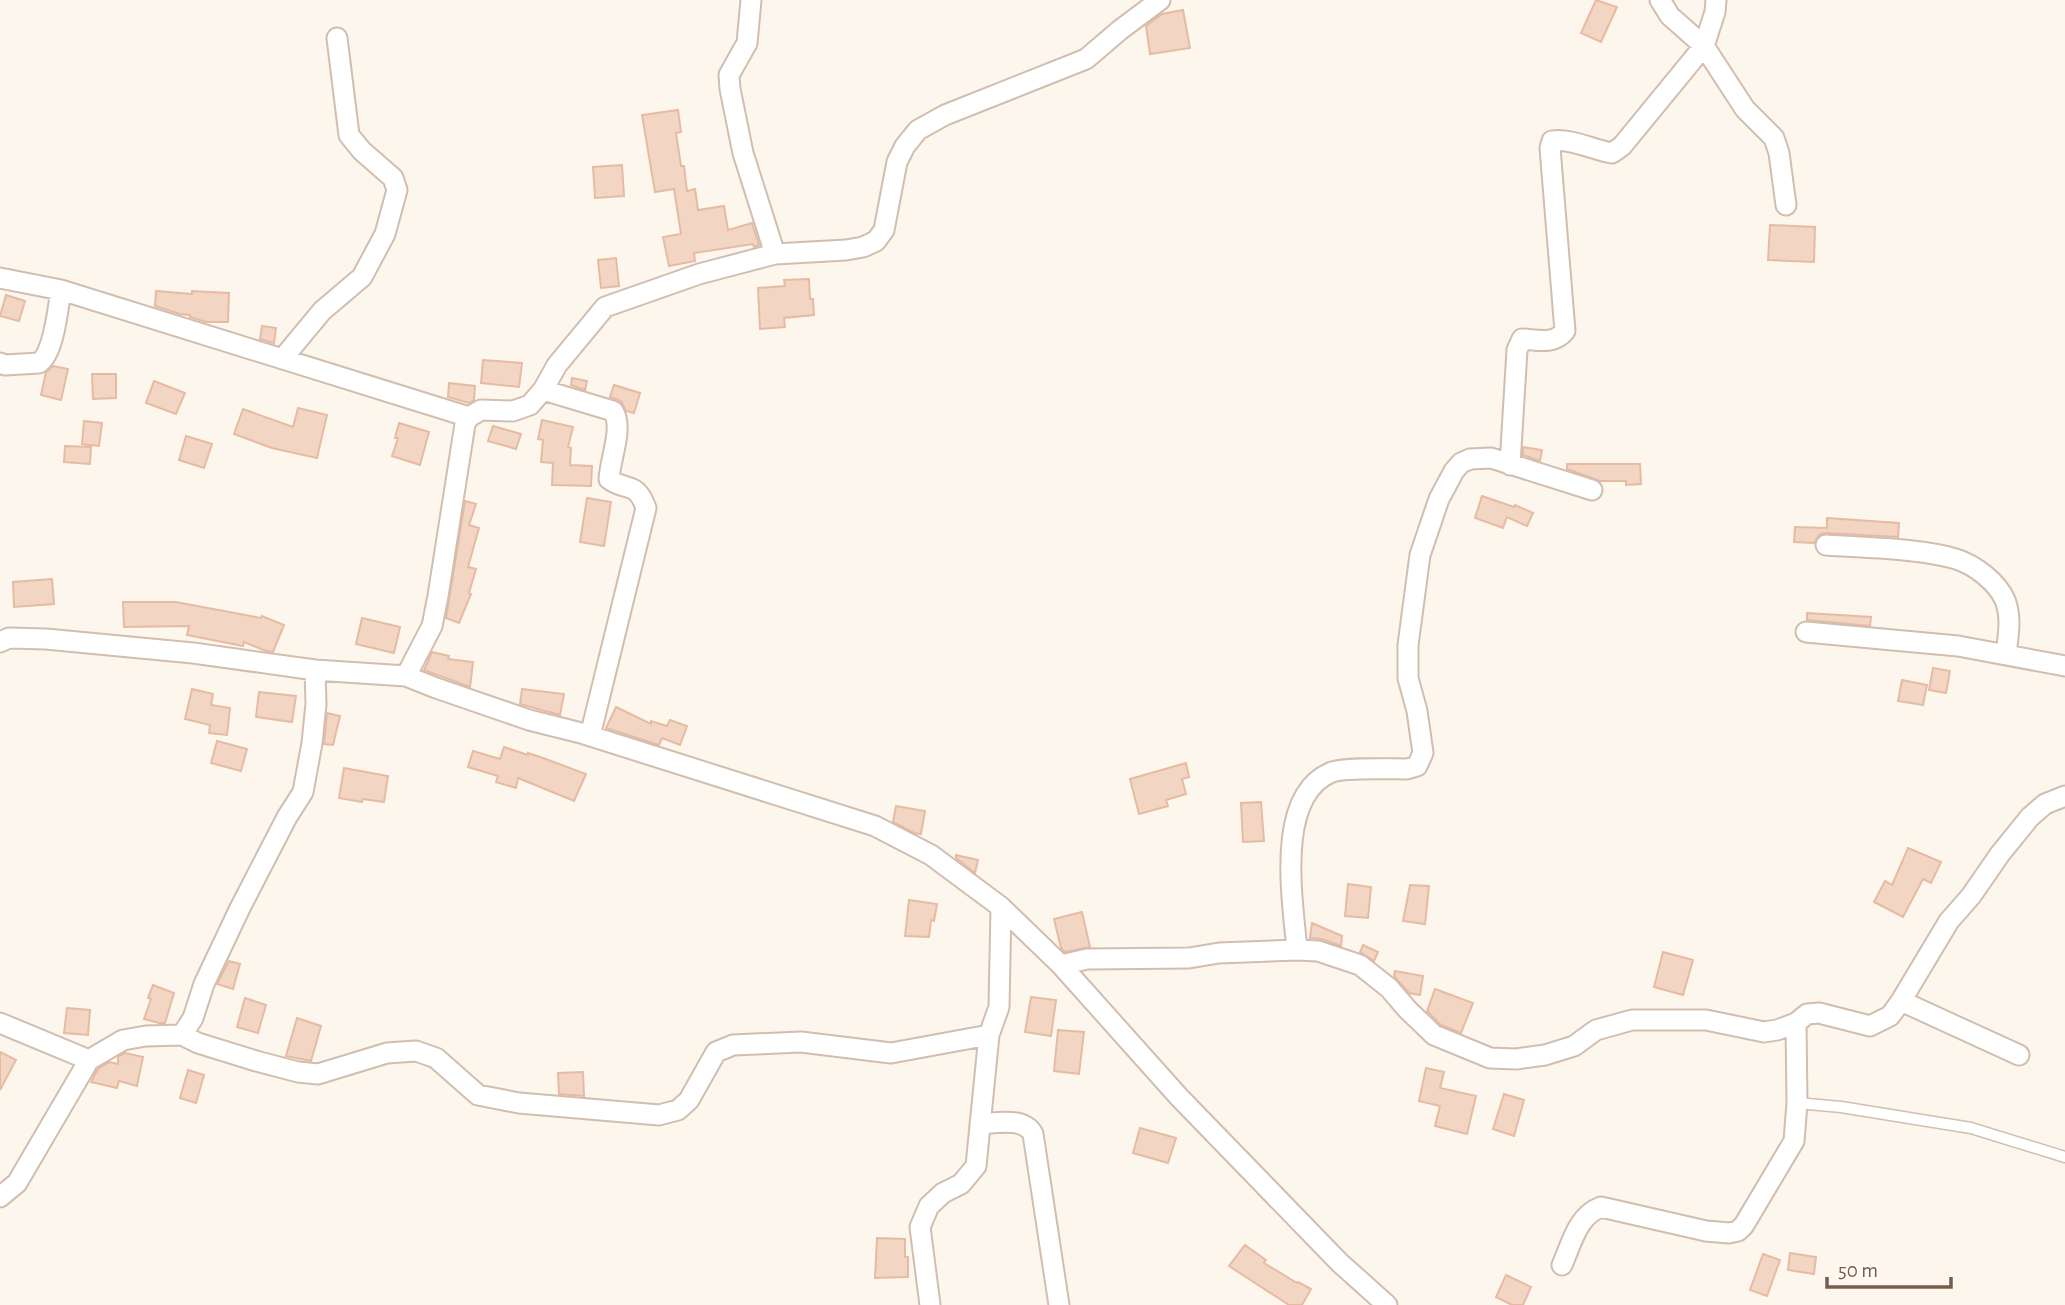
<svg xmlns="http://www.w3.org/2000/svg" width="2065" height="1305" viewBox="0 0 2065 1305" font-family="'Alegreya Sans',sans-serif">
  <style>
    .building { fill: #f3d5c3; stroke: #e6bba3; stroke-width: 2 }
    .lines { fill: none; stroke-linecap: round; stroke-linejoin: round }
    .lane-casing { stroke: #d1beb0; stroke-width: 13 }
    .street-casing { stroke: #d1beb0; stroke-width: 23 }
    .lane { stroke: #fff; stroke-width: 10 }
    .street { stroke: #fff; stroke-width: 19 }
  </style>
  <rect width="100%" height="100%" fill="#fdf6ec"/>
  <path class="building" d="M1596,0L1617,7L1601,42L1581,33Z
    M1183,10L1190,48L1150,54L1146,26L1162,14Z
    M678,110L681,132L676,133L681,166H684L687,191L695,189L698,210L724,206L728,230L752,223L759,245L754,247L753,244L694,253L695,261L669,266L663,237L681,234L674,189L655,192L642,115Z
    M622,165L624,196L595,198L593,167Z
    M1770,225L1815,227L1814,262L1768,260Z
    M616,258L619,286L601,288L598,260Z
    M809,279L810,299H813L814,315L784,318L785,327L760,329L758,288L785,286L784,280Z
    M156,291L192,294V291L229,293L228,322H206L190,317V315L180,314L155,306Z
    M6,295L25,301L19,321L0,316Z
    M262,326L276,328L274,343L260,339Z
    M483,360L522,363L519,387L481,383Z
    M53,366L68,369L61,400L41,395L46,372Z
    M92,374H116V398L93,399Z
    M572,378L587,381L585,390L571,385Z
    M154,381L185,393L176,414L146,403Z
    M449,383L475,386L474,400L469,403L448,397Z
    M614,385L640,393L634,413L626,411L621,401L610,397Z
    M298,408L327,415L317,458L272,448L234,434L243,409L293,427Z
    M542,420L573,427L568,447L571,448L570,465L592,466L591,486L552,485L553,463L541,462L543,440L538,439Z
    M84,421L102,423L99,446L82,444Z
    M399,423L429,432L420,465L392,456L398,438H395Z
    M493,426L521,434L516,449L488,441Z
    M186,436L212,444L204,468L179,460Z
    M65,446L91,447L90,464L64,462Z
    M1523,447L1542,450L1540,461L1523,455Z
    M1567,464H1640L1641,484L1626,485V481H1600L1567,469Z
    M1482,496L1514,507L1515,505L1533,513L1527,526L1507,517L1503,528L1475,518Z
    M587,498L611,502L604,546L580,542Z
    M465,501L476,504L469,525L479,528L468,567L476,569L469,593L471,594L459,623L446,618Z
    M1827,518L1899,523L1898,537L1827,533L1820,534L1814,543L1794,542L1795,527L1827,528Z
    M52,579L54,604L14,607L13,582Z
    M123,602H176L261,618L262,616L284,625L273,652L266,651L244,642L243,646L187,635L189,626L124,627Z
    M1807,613L1871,617L1870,626L1807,620Z
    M362,618L400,627L394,653L356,644Z
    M432,652L449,656L448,659L473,662L470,687L424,670Z
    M1933,668L1950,671L1946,693L1929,690Z
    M1902,680L1927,685L1923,705L1898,701Z
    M192,689L213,694L211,705L230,708L227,735L209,733L210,725L185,719Z
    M522,689L564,694L560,715L520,704Z
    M259,692L296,696L292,722L256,717Z
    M616,707L651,724V721L667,726L670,720L687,726L680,745L662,738L659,745L606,728Z
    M327,713L340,716L333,745L324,744Z
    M217,741L247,749L241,771L211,763Z
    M504,747L528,755V753L543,758L586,774L574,801L518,778L516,788L496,782L498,776L468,767L473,751L500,759Z
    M1186,763L1189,777L1182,779L1186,794L1166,800L1168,806L1139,814L1130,779Z
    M344,768L388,776L384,802L363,799L362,802L339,798Z
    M1261,802L1264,841L1243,842L1241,803Z
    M896,806L925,811L921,834L914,833L893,822Z
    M1908,848L1941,862L1931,883L1923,879L1903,917L1874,902L1885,881L1892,885Z
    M956,855L978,860L975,873L956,858Z
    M1348,884L1371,887L1368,918L1345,916Z
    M1410,885L1429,886L1425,924L1403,921Z
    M909,900L937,904L934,921L931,920L929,937L905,936Z
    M1082,912L1090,947L1065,952L1061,948L1054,919Z
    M1312,923L1342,936L1341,946L1322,939L1310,938Z
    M1363,945L1378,952L1374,961L1360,952Z
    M1663,952L1693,960L1683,995L1654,987Z
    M229,961L240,964L233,989L217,984Z
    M1395,971L1423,976L1420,995L1409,993L1394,976Z
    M153,985L174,993L165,1023H159L144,1019L151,999L148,998Z
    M1435,989L1473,1003L1461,1033L1441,1025L1427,1011Z
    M1031,997L1056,1000L1051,1036L1025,1032Z
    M245,998L266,1005L258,1033L237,1027Z
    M67,1008L90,1010L88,1035L64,1033Z
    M297,1018L321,1026L311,1061L286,1056Z
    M1058,1030L1084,1032L1079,1074L1054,1071Z
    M0,1052L16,1060L0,1090Z
    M125,1053L143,1057L137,1086L119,1081L117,1088L91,1082L98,1069L109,1062L118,1064V1057Z
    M1426,1068L1444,1072L1440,1088L1476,1096L1467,1134L1435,1126L1440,1106L1419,1101Z
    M188,1070L204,1075L196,1103L180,1098Z
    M583,1072L584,1096L559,1094L558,1073Z
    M1504,1094L1524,1100L1514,1136L1493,1129Z
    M1140,1128L1176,1138L1168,1163L1133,1153Z
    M877,1238L905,1239V1257H908V1277L875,1278Z
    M1245,1245L1266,1260L1264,1263L1297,1283L1298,1282L1311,1289L1302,1305H1289L1229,1266Z
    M1790,1253L1816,1257L1814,1274L1788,1270Z
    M1763,1254L1780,1260L1767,1296L1750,1290Z
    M1506,1275L1531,1287L1523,1305H1512L1496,1297Z"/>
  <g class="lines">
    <defs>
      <path id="lane" d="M1797,1103L1841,1107L1971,1128L2065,1157"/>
      <path id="street" d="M751,0L747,43L729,75L730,89L743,153L775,254
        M1660,0L1670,16L1704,46L1745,109L1774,138L1779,153L1786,205
        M0,278L61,290L469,417
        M283,358L322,311L362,277L385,234L397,190L393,178L362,151L349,135L337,38
        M0,363L5,365L39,363C54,353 58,308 61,290
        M543,390L613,411C624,427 610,459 609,479C626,492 636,480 646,508L590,736
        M1510,465L1517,350L1522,339C1538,340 1554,345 1565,331L1550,148L1552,141C1571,138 1593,150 1612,153L1622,146L1704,46L1715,12L1716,0
        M1826,545C1865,548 1919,548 1956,559C1975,565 1997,582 2005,600C2012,618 2008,636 2006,654
        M1806,632L1958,646L2065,666
        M0,642L9,638L46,639L193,653L315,670L406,676L436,688L529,720L581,733L875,826L931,855L1001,907L1061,965L1087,959L1189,958L1219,953L1297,950L1318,951L1360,965L1389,988L1407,1009L1434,1035L1490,1058L1516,1059L1545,1055L1574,1046L1596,1030L1632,1020H1706L1764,1032L1777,1030L1796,1023L1807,1014L1819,1013L1870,1026L1890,1016L1901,1001L1949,921L1971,896L2000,854L2030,817L2045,804L2065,796
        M406,676L432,626L438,596L465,424L469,417L481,410L513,411L530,405L543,390L557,365L605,307L699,274L775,254L846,250L863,247L876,241L884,230L897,162L905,146L918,130L945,115L1086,59L1120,30L1160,0
        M1297,950C1293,902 1274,795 1332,772C1346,767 1390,769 1407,769L1417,766L1423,753L1417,711L1408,678V645L1420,555L1439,499L1454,471L1461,463L1470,459L1491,458L1592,490
        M1061,965L1179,1097L1340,1263L1387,1305
        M1901,1001L2019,1055
        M0,1023L89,1060
        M182,1035L198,1043L256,1061L298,1072L318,1074L387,1053L416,1051L436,1058L478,1095L519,1103L659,1115L678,1110L689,1100L716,1052L733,1045L801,1042L891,1053L989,1035
        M980,1124C997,1123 1024,1117 1033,1134L1059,1305
        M0,1197L17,1183L89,1060L123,1040L146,1036L182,1035L193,1018L204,984L240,908L287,817L303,792L312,743L316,704L315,670
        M1562,1265C1572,1243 1577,1216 1601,1207L1706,1231L1729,1233L1738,1231L1744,1225L1794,1141L1797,1103L1796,1023
        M930,1305L920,1227L929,1206L943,1193L961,1184L976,1166L989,1035L999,1007L1001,907"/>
    </defs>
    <use href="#lane" class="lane-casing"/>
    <use href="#street" class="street-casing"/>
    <use href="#lane" class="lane"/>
    <use href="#street" class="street"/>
  </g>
  <path d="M1827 1277v10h124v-10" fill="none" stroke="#7a5c4d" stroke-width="3.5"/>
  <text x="1838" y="1277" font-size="21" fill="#7a5c4d" stroke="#fffaf3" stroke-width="5" paint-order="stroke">50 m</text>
</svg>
